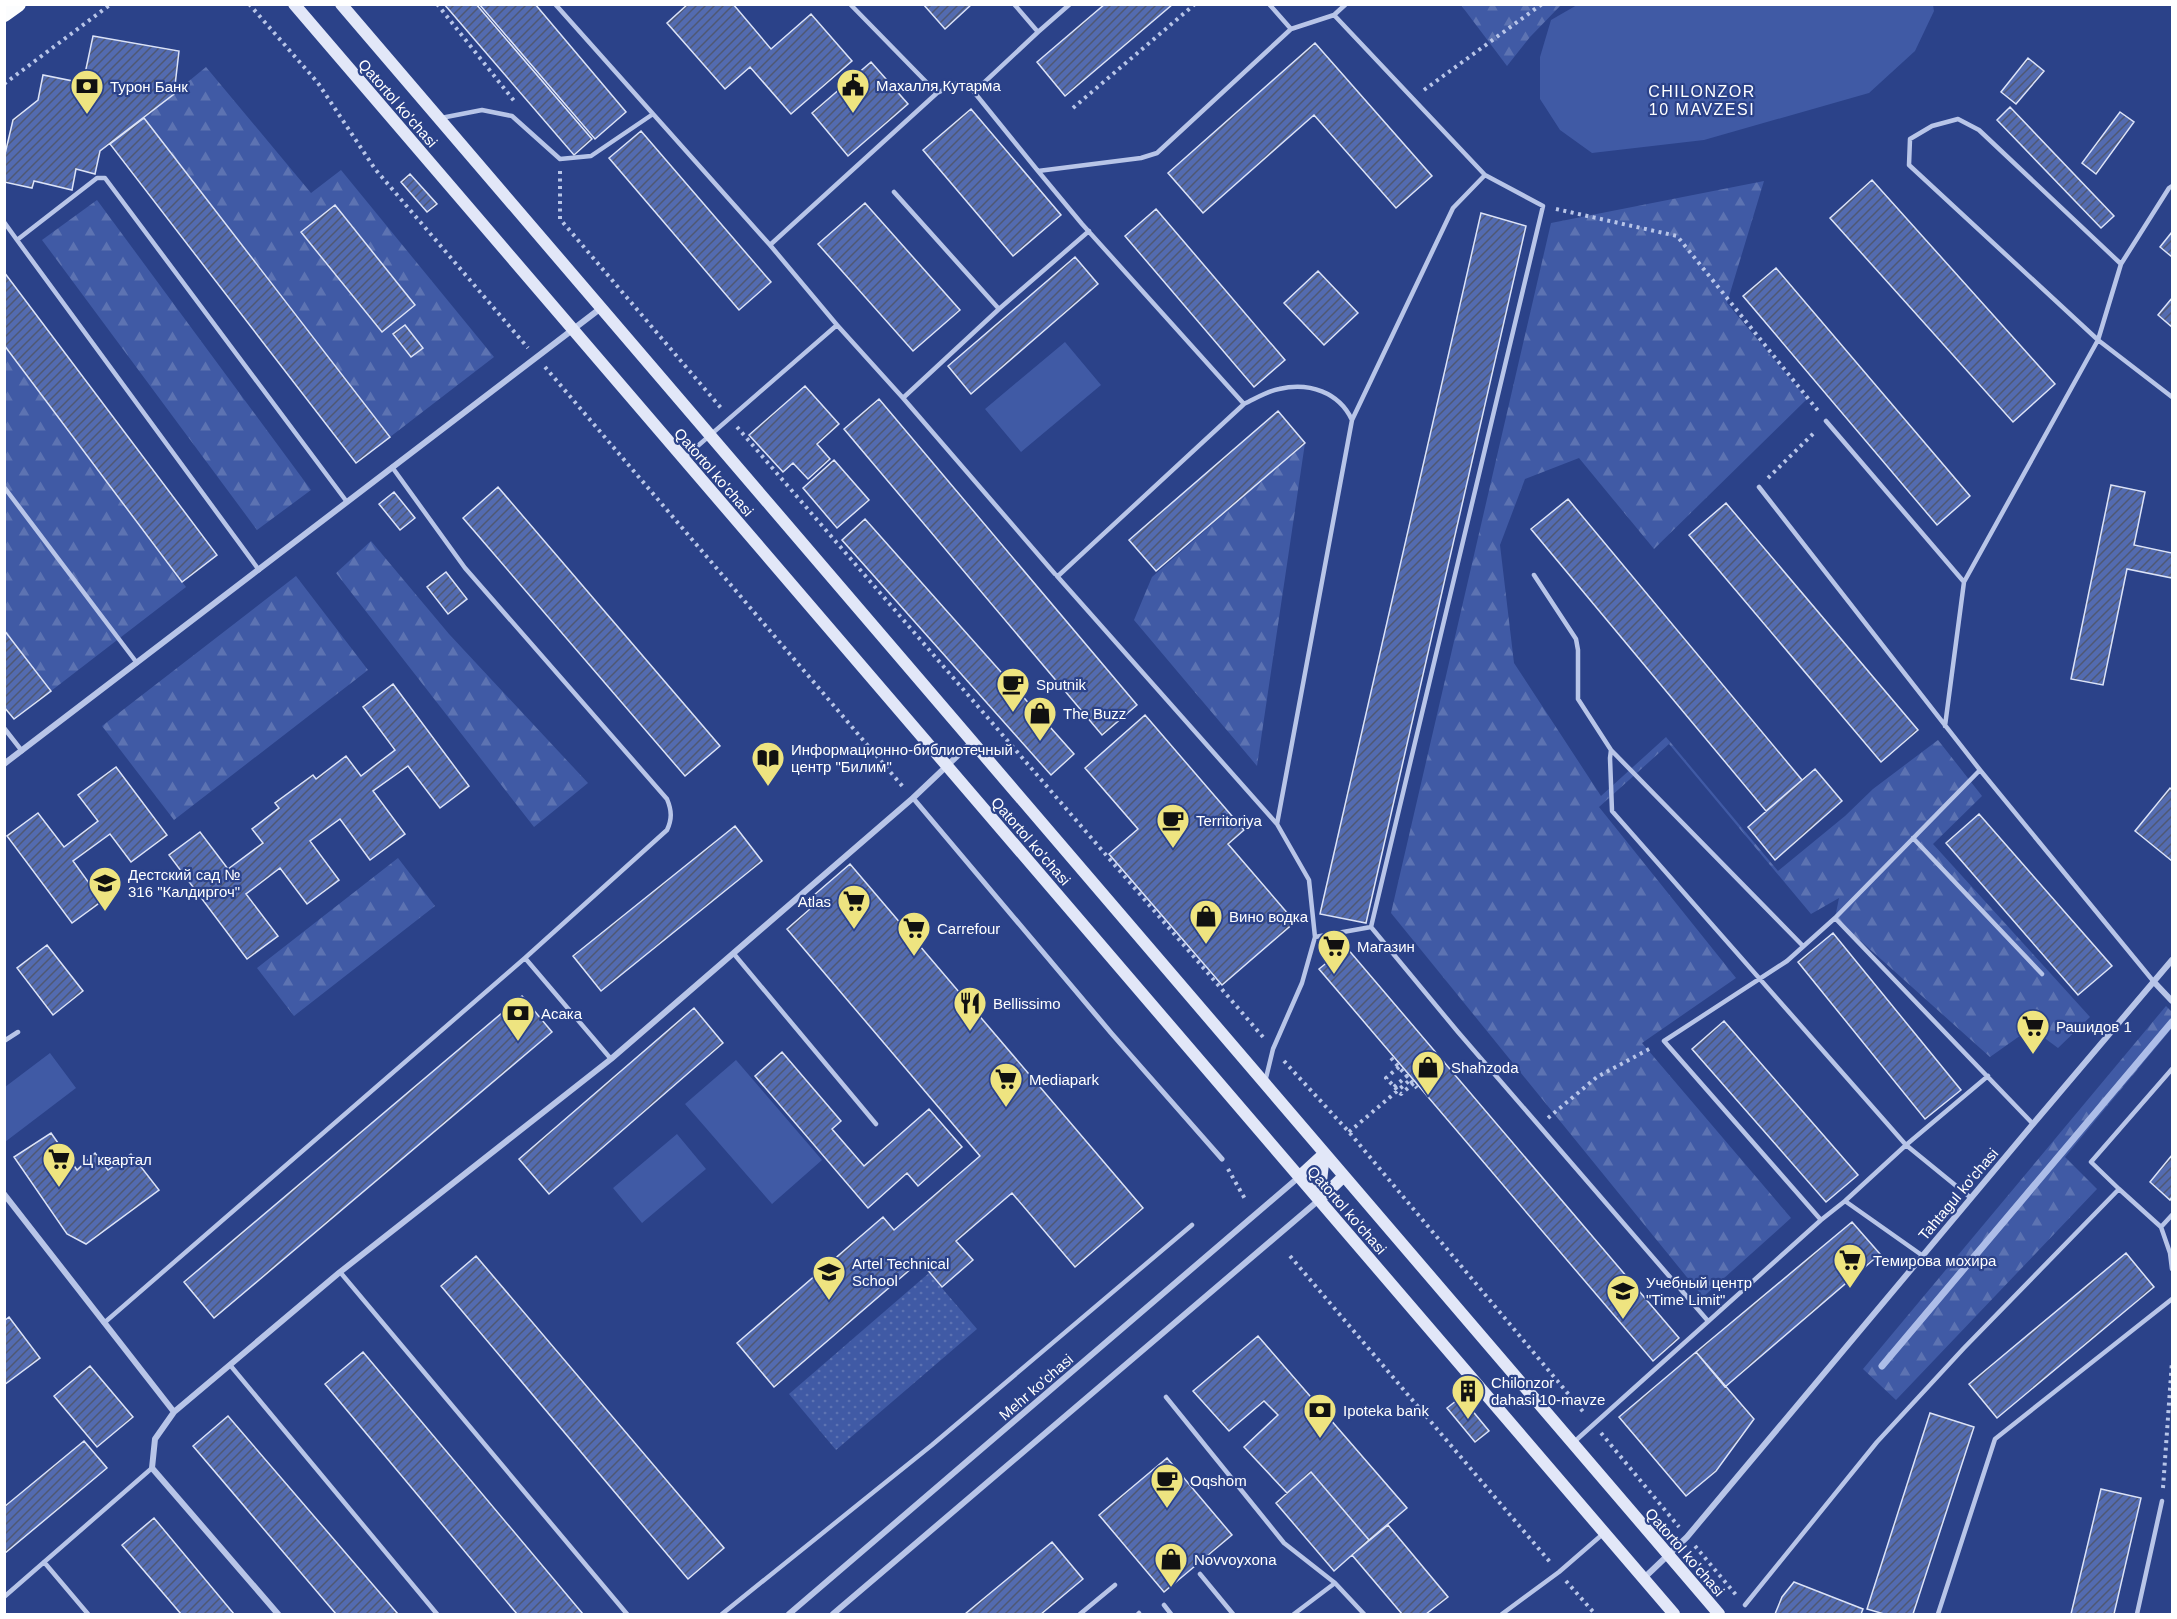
<svg xmlns="http://www.w3.org/2000/svg" width="2177" height="1619" viewBox="0 0 2177 1619" font-family="Arial,sans-serif">
  <style>
    .green { fill: url(#green-dots) }
    .forest { fill: url(#forest-firs) }
    .pitch { fill: #405aa5 }
    .lines { fill: none; stroke-linecap: round; stroke-linejoin: round }
    .stream { stroke: #adbde8; stroke-width: 7 }
    .building { fill: url(#building-hatch); stroke: #dce3f7; stroke-width: 1.5 }
    .path { stroke: #b8c5e8; stroke-width: 4; stroke-dasharray: 3 4.5; stroke-linecap: butt }
    .service { stroke: #b8c5e8; stroke-width: 4.5 }
    .pedestrian { stroke: #b8c5e8; stroke-width: 5 }
    .minor { stroke: #b8c5e8; stroke-width: 6 }
    .secondary { stroke: #e2e7f8; stroke-width: 12 }
    .trunk { stroke: #fcfdfe; stroke-width: 16 }
    .labels { text-anchor: middle; dominant-baseline: central; stroke-width: 4.5; stroke-linejoin: round; paint-order: stroke }
    .poi-label { font-size: 15px; fill: #fff; stroke: #2b4289; text-anchor: start }
    .street-label { font-size: 15px; fill: #fff; stroke: #2b4289 }
    .neighbourhood-label { font-size: 16px; letter-spacing: 1.5px; fill: #fff; stroke: #2b4289 }
  </style>
  <defs>
    <pattern id="green-dots" width="8" height="8" patternUnits="userSpaceOnUse" patternTransform="scale(1.5)"><rect width="8" height="8" fill="#405aa5"/><path d="M2 2h.1M6 6h.1" fill="none" stroke="#5d73b2" stroke-width="1.8" stroke-linecap="round"/></pattern>
    <pattern id="forest-firs" width="22" height="20" patternUnits="userSpaceOnUse" patternTransform="scale(1.5)"><rect width="22" height="20" fill="#405aa5"/><path d="M5 1l3.5 6h-7zM16 11l3.5 6h-7z" fill="#5d73b2"/></pattern>
    <pattern id="building-hatch" width="6" height="6" patternUnits="userSpaceOnUse" patternTransform="scale(1.5)"><rect width="6" height="6" fill="#536bb0"/><path d="M-1 1l2-2M0 6l6-6M5 7l2-2" fill="none" stroke="#4f5874"/></pattern>
  </defs>
  <rect width="100%" height="100%" fill="#2b4289"/>
  <path class="green" d="M929,1273L977,1329L836,1450L789,1394Z"/>
  <path class="forest" d="M1461,5H1561L1530,37L1507,66Z
    M206,67L311,193L341,170L494,357L390,437L144,118Z
    M1764,181L1727,303L1807,399L1654,549L1579,458L1525,479L1500,545L1514,663L1601,796L1666,737L1778,871L1845,816L1873,789L1938,740L1982,796L1933,844L2090,1017L2058,1048L2031,1028L1990,1057L1835,918L1839,898L1811,914L1669,744L1599,807L1736,978L1642,1043L1791,1218L1703,1297L1391,913L1551,223Z
    M97,200L311,490L257,530L42,240Z
    M5,345L186,587L51,691L5,631Z
    M1305,443L1257,766L1134,620L1152,577Z
    M371,541L449,634L588,783L534,827L336,573Z
    M296,576L368,670L174,820L102,726Z
    M398,858L435,906L294,1016L257,968Z
    M2166,1006L2172,1012V1028L2065,1157L2097,1189L1896,1400L1863,1369Z"/>
  <path class="pitch" d="M1933,5L1934,11L1915,51L1869,93L1704,140L1592,153L1560,130L1540,99V57L1551,20L1577,5Z
    M1065,342L1101,385L1021,452L985,409Z
    M50,1053L76,1088L5,1142V1087Z
    M736,1060L822,1160L772,1204L685,1104Z
    M677,1134L706,1169L642,1223L613,1188Z"/>
  <g class="lines">
    <path class="stream" d="M1882,1366L2172,1022"/>
  </g>
  <path class="building" d="M444,4H476L592,139L574,155Z
    M479,4H535L626,112L595,139Z
    M688,4H733L771,49L811,14L852,61L791,114L750,67L725,89L667,23Z
    M923,4H972L945,29Z
    M1105,4H1173L1065,96L1037,62Z
    M93,36L179,51L174,94L100,151L95,174L76,169L72,190L34,181L32,188L4,182V158L13,120L38,100L43,75L83,83Z
    M1315,43L1432,176L1396,208L1314,115L1203,213L1168,173Z
    M2028,58L2044,71L2016,104L2001,92Z
    M871,62L908,104L848,156L812,113Z
    M2010,107L2114,216L2101,228L1997,120Z
    M971,109L1061,215L1013,256L923,150Z
    M2120,112L2134,122L2096,174L2082,163Z
    M144,118L390,437L356,463L110,144Z
    M641,131L771,282L739,310L609,158Z
    M410,174L437,204L427,212L401,182Z
    M1872,180L2055,384L2013,422L1830,218Z
    M865,203L960,310L913,351L818,244Z
    M335,205L415,305L382,332L301,232Z
    M1156,209L1285,360L1254,387L1125,236Z
    M1481,213L1526,226L1366,923L1320,914Z
    M2172,232V257L2160,247Z
    M1075,257L1098,284L971,394L948,366Z
    M1776,268L1970,496L1937,525L1743,296Z
    M1318,271L1358,313L1324,345L1284,303Z
    M4,272L217,555L182,582L4,345Z
    M2172,298V327L2158,315Z
    M405,325L423,348L411,357L393,334Z
    M805,386L839,424L817,444L830,459L808,479L793,463L783,472L749,435Z
    M879,399L1137,705L1102,735L844,429Z
    M1278,411L1305,443L1156,571L1129,540Z
    M834,460L869,500L837,528L803,488Z
    M2111,485L2145,492L2134,545L2172,553V578L2127,569L2103,685L2071,679Z
    M498,487L720,746L685,776L463,518Z
    M394,492L415,518L400,530L379,504Z
    M1568,499L1802,780L1766,811L1531,529Z
    M1726,503L1918,730L1881,762L1689,535Z
    M865,519L1074,754L1051,775L842,540Z
    M446,572L467,599L448,614L427,587Z
    M4,630L51,691L14,719L4,707Z
    M393,684L469,786L440,808L408,766L373,791L405,834L370,860L340,819L310,841L339,880L307,904L280,868L246,894L278,936L247,959L169,855L200,832L228,869L263,843L252,829L279,808L275,803L313,775L316,779L346,756L361,776L395,750L363,707Z
    M1145,715L1244,830L1228,844L1295,922L1222,985L1109,854L1138,829L1085,768Z
    M116,767L167,835L131,862L110,834L73,861L102,901L72,923L7,836L38,813L64,847L98,821L78,795Z
    M1815,769L1842,801L1775,860L1748,827Z
    M2170,788L2172,790V861L2135,831Z
    M1979,814L2112,966L2078,995L1946,843Z
    M735,826L762,861L601,991L573,956Z
    M850,864L1143,1208L1075,1267L1012,1193L956,1241L973,1260L942,1287L920,1261L774,1387L737,1343L883,1217L894,1230L980,1156L787,929L818,902L813,896Z
    M1833,933L1961,1090L1925,1119L1798,962Z
    M47,945L83,991L53,1015L17,968Z
    M1346,947L1679,1338L1653,1361L1319,969Z
    M522,996L552,1032L214,1318L184,1282Z
    M694,1008L723,1043L549,1194L519,1159Z
    M1724,1021L1858,1175L1826,1202L1692,1049Z
    M782,1052L841,1121L832,1129L864,1166L929,1109L962,1147L918,1186L907,1173L868,1208L755,1076Z
    M51,1133L77,1170L95,1153L108,1170L131,1154L159,1190L86,1244L67,1234L14,1157Z
    M2172,1155V1197L2170,1200L2150,1182Z
    M1852,1222L1880,1254L1725,1387L1696,1352Z
    M2126,1253L2154,1287L1997,1418L1969,1384Z
    M476,1256L724,1548L688,1579L441,1286Z
    M9,1317L40,1358L4,1385V1321Z
    M1258,1336L1407,1508L1369,1540L1311,1472L1287,1493L1244,1447L1278,1415L1264,1401L1229,1431L1193,1391Z
    M363,1352L583,1614H517L325,1384Z
    M1696,1352L1754,1419L1716,1471L1686,1496L1619,1417Z
    M90,1366L133,1417L97,1447L54,1396Z
    M1461,1397L1489,1431L1475,1442L1447,1408Z
    M1930,1413L1974,1427L1913,1614H1884L1867,1609Z
    M228,1416L398,1614H336L193,1446Z
    M84,1441L107,1468L4,1554V1507Z
    M1167,1458L1232,1535L1164,1592L1099,1515Z
    M1311,1472L1369,1540L1334,1571L1276,1503Z
    M2101,1489L2141,1498L2114,1614H2071Z
    M154,1518L234,1614H181L122,1545Z
    M1388,1525L1448,1597L1426,1614H1402L1352,1555Z
    M1052,1542L1083,1579L1041,1614H965Z
    M1794,1582L1863,1609L1861,1614H1775L1782,1597Z"/>
  <g class="lines">
    <path class="path" d="M249,4L318,83L375,169L528,348
      M437,4L515,102
      M4,84L111,4
      M1424,90L1542,4
      M1073,108L1195,4
      M560,171V219L721,408
      M1556,209L1677,236L1819,412
      M545,367L904,788
      M737,427L1263,1037
      M1768,478L1816,431
      M1391,1058L1417,1088
      M1284,1061L1349,1132L1585,1414
      M1399,1067L1386,1078L1401,1094L1415,1082
      M1394,1087L1408,1075
      M1548,1118L1597,1077L1653,1047
      M1349,1132L1410,1080
      M1228,1169L1245,1199
      M1290,1256L1550,1562
      M1601,1433L1679,1527
      M2163,1488L2172,1361
      M1695,1546L1737,1596
      M1566,1581L1595,1614"/>
    <path class="service" d="M555,4L770,245L937,93C954,85 959,77 974,92L1038,171
      M850,4L937,93
      M1014,4L1038,32L1070,4
      M1269,4L1291,29L1334,15L1485,175L1543,206L1371,927L1315,937
      M1334,15L1346,4
      M974,92L1038,32
      M441,118L482,110L512,116L560,159L591,156L653,114
      M894,192L999,309
      M4,222L17,240
      M770,245L837,325
      M2121,264L1979,130L1958,119L1932,126L1910,139L1909,165L2098,340L2172,397
      M903,398L999,309L1089,231
      M1244,404L1082,224L1038,171L1141,158L1157,153L1291,29
      M1826,421L1964,582L1945,726
      M685,457L837,325L903,398L1055,574L1058,576L1244,404C1255,399 1267,391 1279,389C1309,382 1339,392 1352,420
      M392,467L465,568L667,799C672,811 672,819 667,830L525,958L611,1059
      M4,487L137,663
      M1759,487L1980,770
      M259,570L17,240L97,178H105L347,502
      M1534,575L1576,639L1578,650V699L1611,750L1610,758L1612,811L1906,1145L1971,1198
      M1057,576L1277,824
      M1964,582L2098,340L2121,264L2169,188L2172,186
      M4,728L22,751
      M1611,750L1803,946
      M1913,838L2042,974
      M1835,918L1980,770L2154,982
      M1371,927L1458,1032L1708,1321
      M734,954L876,1124
      M4,1041L18,1032
      M1265,1082L1273,1049L1302,983L1315,937L1309,880L1277,824L1352,420L1453,208L1485,175
      M2119,1189L2161,1227L2170,1253L2172,1269
      M1845,1201L1906,1145L1988,1076
      M1821,1220L1664,1041L1787,961L1835,918L2033,1124
      M2161,1227L2172,1215
      M340,1272L627,1614
      M104,1323L525,958
      M230,1365L437,1614
      M1166,1397L1284,1543L1335,1583L1364,1614
      M1574,1442L1821,1220L1845,1201L1923,1256
      M44,1562L88,1614
      M1200,1574L1233,1614
      M4,1597L152,1468
      M1164,1605L1171,1614
      M1745,1605L1877,1442L1964,1348L2119,1189L2091,1162L2172,1069
      M722,1614L932,1445L1192,1225
      M1080,1614L1115,1585
      M1138,1614L1139,1613
      M1294,1614L1335,1583
      M1502,1614L1559,1572L1604,1533
      M1938,1614L1995,1439L2172,1299
      M2137,1614L2162,1501"/>
    <path class="pedestrian" d="M913,798L1112,1034L1222,1159"/>
    <path class="minor" d="M4,764L601,308
      M2154,982L2172,1001
      M4,1194L174,1412
      M1644,1578L1687,1537L2033,1124L2172,960
      M278,1614L152,1468L155,1439L174,1412L340,1272L611,1059L913,798L972,742
      M789,1614L1299,1177
      M833,1614L1319,1200"/>
    <path class="secondary" d="M294,4L1674,1614
      M341,4L1719,1614
      M1299,1177L1324,1154
      M1319,1200L1324,1154
      M1319,1200L1344,1176"/>
    <path class="trunk" d="M4,14L18,4"/>
  </g>
  <defs>
    <symbol id="civic-pin" viewBox="-11 -11 22 30"><path d="M0 17L-7.5 6A9.5 9.5 0 1 1 7.5 6Z" fill="#eee480" stroke="#2b4289"/><path d="M-.6-6.5H3V-4.5H.6V-3L4-1V1h2V6H-6V1h2V-1L-.6-3ZM-1.2 2.5V6h2.4V2.5Z" fill="#111"/></symbol>
    <symbol id="bank-pin" viewBox="-11 -11 22 30"><path d="M0 17L-7.5 6A9.5 9.5 0 1 1 7.5 6Z" fill="#eee480" stroke="#2b4289"/><path d="M-6-4H6V4H-6ZM0-2.3a2.3 2.3 0 1 0 0 4.6a2.3 2.3 0 1 0 0-4.6Z" fill="#111"/></symbol>
    <symbol id="cafe-pin" viewBox="-11 -11 22 30"><path d="M0 17L-7.5 6A9.5 9.5 0 1 1 7.5 6Z" fill="#eee480" stroke="#2b4289"/><path d="M-5.5-4.5H6V0H3Q3 3.5 0 3.5H-2.5Q-5.5 3.5-5.5 0ZM3-3.2v2h1.7v-2ZM-6 4.5H4V6H-6Z" fill="#111"/></symbol>
    <symbol id="shop-pin" viewBox="-11 -11 22 30"><path d="M0 17L-7.5 6A9.5 9.5 0 1 1 7.5 6Z" fill="#eee480" stroke="#2b4289"/><path d="M-5-2.5h2.3a2.7 3.5 0 0 1 5.4 0H5L5.5 6h-11ZM-1.5-2.5h3a1.5 2.3 0 0 0-3 0Z" fill="#111"/></symbol>
    <symbol id="library-pin" viewBox="-11 -11 22 30"><path d="M0 17L-7.5 6A9.5 9.5 0 1 1 7.5 6Z" fill="#eee480" stroke="#2b4289"/><path d="M-6-4Q-3-5.5-.7-3.5V5Q-3 3-6 4ZM6-4Q3-5.5 .7-3.5V5Q3 3 6 4Z" fill="#111"/></symbol>
    <symbol id="school-pin" viewBox="-11 -11 22 30"><path d="M0 17L-7.5 6A9.5 9.5 0 1 1 7.5 6Z" fill="#eee480" stroke="#2b4289"/><path d="M0-5L7-2L0 1L-7-2ZM-4 1L0 2.5L4 1V4Q0 6-4 4Z" fill="#111"/></symbol>
    <symbol id="supermarket-pin" viewBox="-11 -11 22 30"><path d="M0 17L-7.5 6A9.5 9.5 0 1 1 7.5 6Z" fill="#eee480" stroke="#2b4289"/><path d="M-6-5.5h2.5l.6 2H6L4.5 2H-2.5L-4.4-4H-6ZM-1.5 3.2a1.3 1.3 0 1 0 .1 0ZM3 3.2a1.3 1.3 0 1 0 .1 0Z" fill="#111"/></symbol>
    <symbol id="restaurant-pin" viewBox="-11 -11 22 30"><path d="M0 17L-7.5 6A9.5 9.5 0 1 1 7.5 6Z" fill="#eee480" stroke="#2b4289"/><path d="M-5-6h1v4h1v-4h1v4h1v-4h1v5L-1.5 .5V6h-2V.5L-5-1ZM5-6V6H3V1.5H1.5Q1.5-4 5-6Z" fill="#111"/></symbol>
    <symbol id="building-pin" viewBox="-11 -11 22 30"><path d="M0 17L-7.5 6A9.5 9.5 0 1 1 7.5 6Z" fill="#eee480" stroke="#2b4289"/><path d="M-4-6H4V6H1V3H-1V6H-4ZM-2.5-4.3h1.7v1.8h-1.7ZM.8-4.3h1.7v1.8H.8ZM-2.5-1h1.7V.8h-1.7ZM.8-1h1.7V.8H.8Z" fill="#111"/></symbol>
  </defs>
  <g fill-rule="evenodd">
    <use href="#civic-pin" x="834" y="66" width="38" height="52"/>
    <use href="#bank-pin" x="68" y="67" width="38" height="52"/>
    <use href="#cafe-pin" x="994" y="665" width="38" height="52"/>
    <use href="#shop-pin" x="1021" y="694" width="38" height="52"/>
    <use href="#library-pin" x="749" y="739" width="38" height="52"/>
    <use href="#cafe-pin" x="1154" y="801" width="38" height="52"/>
    <use href="#school-pin" x="86" y="864" width="38" height="52"/>
    <use href="#supermarket-pin" x="835" y="882" width="38" height="52"/>
    <use href="#shop-pin" x="1187" y="897" width="38" height="52"/>
    <use href="#supermarket-pin" x="895" y="909" width="38" height="52"/>
    <use href="#supermarket-pin" x="1315" y="927" width="38" height="52"/>
    <use href="#restaurant-pin" x="951" y="984" width="38" height="52"/>
    <use href="#bank-pin" x="499" y="994" width="38" height="52"/>
    <use href="#supermarket-pin" x="2014" y="1007" width="38" height="52"/>
    <use href="#shop-pin" x="1409" y="1048" width="38" height="52"/>
    <use href="#supermarket-pin" x="987" y="1060" width="38" height="52"/>
    <use href="#supermarket-pin" x="40" y="1140" width="38" height="52"/>
    <use href="#supermarket-pin" x="1831" y="1241" width="38" height="52"/>
    <use href="#school-pin" x="810" y="1253" width="38" height="52"/>
    <use href="#school-pin" x="1604" y="1272" width="38" height="52"/>
    <use href="#building-pin" x="1449" y="1372" width="38" height="52"/>
    <use href="#bank-pin" x="1301" y="1391" width="38" height="52"/>
    <use href="#cafe-pin" x="1148" y="1461" width="38" height="52"/>
    <use href="#shop-pin" x="1152" y="1540" width="38" height="52"/>
  </g>
  <g class="labels">
    <g class="poi-label">
      <text x="876" y="85">Махалля Кутарма</text>
      <text x="110" y="86">Турон Банк</text>
      <text x="1036" y="684">Sputnik</text>
      <text x="1063" y="713">The Buzz</text>
      <text x="791" y="749">Информационно-библиотечный<tspan x="791" dy="17">центр "Билим"</tspan></text>
      <text x="1196" y="820">Territoriya</text>
      <text x="128" y="874">Дестский сад №<tspan x="128" dy="17">316 "Калдиргоч"</tspan></text>
      <text x="831" y="901" text-anchor="end">Atlas</text>
      <text x="1229" y="916">Вино водка</text>
      <text x="937" y="928">Carrefour</text>
      <text x="1357" y="946">Магазин</text>
      <text x="993" y="1003">Bellissimo</text>
      <text x="541" y="1013">Асака</text>
      <text x="2056" y="1026">Рашидов 1</text>
      <text x="1451" y="1067">Shahzoda</text>
      <text x="1029" y="1079">Mediapark</text>
      <text x="82" y="1159">Ц квартал</text>
      <text x="1873" y="1260">Темирова мохира</text>
      <text x="852" y="1263">Artel Technical<tspan x="852" dy="17">School</tspan></text>
      <text x="1646" y="1282">Учебный центр<tspan x="1646" dy="17">"Time Limit"</tspan></text>
      <text x="1491" y="1382">Chilonzor<tspan x="1491" dy="17">dahasi 10-mavze</tspan></text>
      <text x="1343" y="1410">Ipoteka bank</text>
      <text x="1190" y="1480">Oqshom</text>
      <text x="1194" y="1559">Novvoyxona</text>
    </g>
    <g class="street-label">
      <text transform="translate(398 103) rotate(49)">Qatortol ko'chasi</text>
      <text transform="translate(714 472) rotate(49)">Qatortol ko'chasi</text>
      <text transform="translate(1031 841) rotate(49)">Qatortol ko'chasi</text>
      <text transform="translate(1958 1194) rotate(-50)">Tahtagul ko'chasi</text>
      <text transform="translate(1347 1210) rotate(49)">Qatortol ko'chasi</text>
      <text transform="translate(1036 1387) rotate(-41)">Mehr ko'chasi</text>
      <text transform="translate(1685 1552) rotate(49)">Qatortol ko'chasi</text>
    </g>
    <g class="neighbourhood-label">
      <text x="1702" y="91">CHILONZOR<tspan x="1702" dy="18">10 MAVZESI</tspan></text>
    </g>
  </g>
  <rect width="2177" height="1619" fill="none" stroke="#ffffff" stroke-width="12"/>
</svg>
